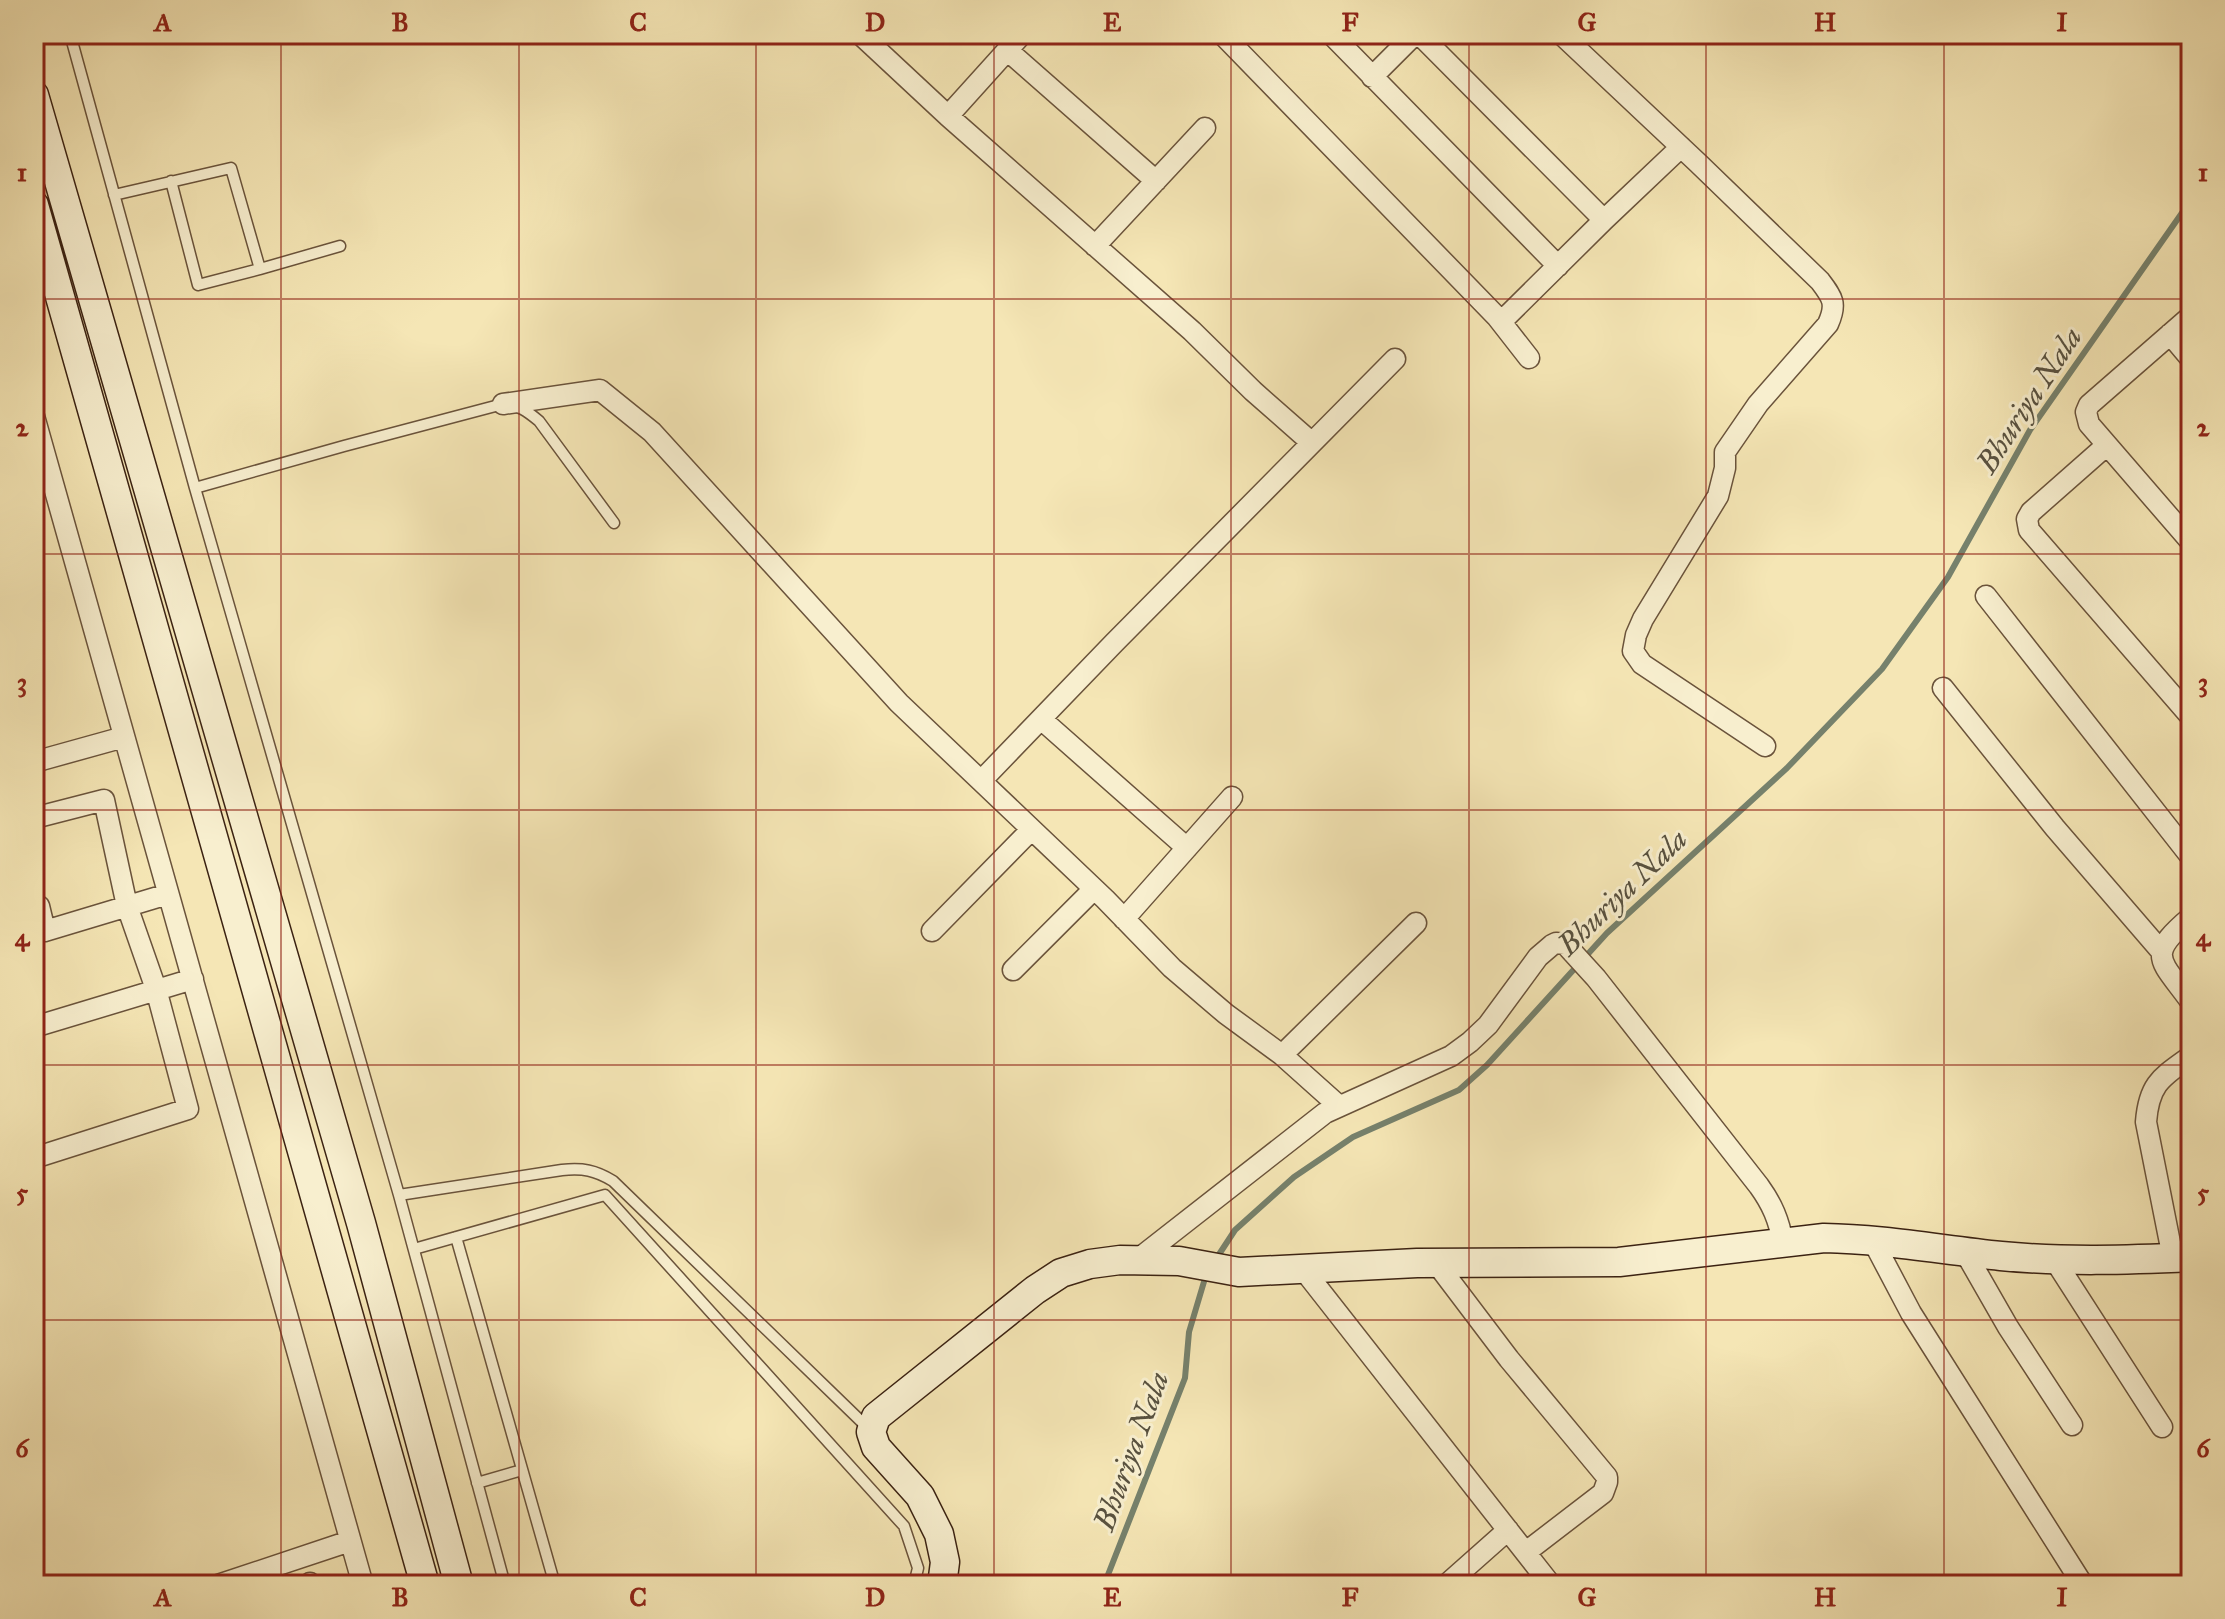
<svg xmlns="http://www.w3.org/2000/svg" width="2225" height="1619" viewBox="0 0 2225 1619" font-family="'IM FELL Great Primer',serif">
  <style>
    .lines { fill: none; stroke-linecap: round; stroke-linejoin: round }
    .stream { stroke: #76816c; stroke-width: 6 }
    .lane-casing { stroke: #6a533b; stroke-width: 13 }
    .street-casing { stroke: #6a533b; stroke-width: 23 }
    .secondary-casing { stroke: #3b2212; stroke-width: 31 }
    .lane { stroke: #f8efcf; stroke-width: 10 }
    .street { stroke: #f8efcf; stroke-width: 20 }
    .secondary { stroke: #f8efcf; stroke-width: 28 }
    .grid { fill: none; stroke: #8f2418; stroke-width: 2; stroke-opacity: 0.55 }
    .labels { text-anchor: middle; dominant-baseline: central; stroke-width: 6; stroke-linejoin: round; paint-order: stroke }
    .water-label { font-size: 30px; font-style: italic; fill: #58513f; stroke: #f8efcf }
    .neatline { fill: none; stroke: #8f2418; stroke-width: 3 }
    .grid-label { font-size: 26px; text-anchor: middle; font-weight: bold; fill: #8f2418 }
  </style>
  <rect width="100%" height="100%" fill="#f5e6b5"/>
  <filter id="stains"><feTurbulence type="fractalNoise" baseFrequency=".0025" numOctaves="4"/><feColorMatrix values="0 0 0 0 .2 0 0 0 0 .09 0 0 0 0 .02 0 0 0 .5 -.17"/></filter>
  <radialGradient id="worn" r=".72"><stop offset=".6" stop-color="#630" stop-opacity="0"/><stop offset="1" stop-color="#630" stop-opacity=".3"/></radialGradient>
  <g class="lines">
    <path class="stream" d="M1216,1259L1235,1230L1294,1177L1353,1137L1459,1090L1487,1065L1607,933L1787,768L1882,669L1948,577L2030,430L2191,200
      M1104,1585L1185,1378L1189,1332L1206,1275"/>
    <defs>
      <path id="lane" d="M70,34L195,488L399,1195L505,1585
        M114,195L231,168L260,269L198,285L171,181
        M260,269L340,246
        M195,488L344,446L503,404C519,405 527,411 539,421L614,523
        M399,1195L562,1170C583,1168 595,1170 613,1181L868,1428
        M456,1237L555,1585
        M414,1249L605,1195L904,1526L918,1568L914,1585
        M477,1483L522,1470"/>
      <path id="street" d="M860,34L948,116L1192,331L1253,391L1312,443
        M1222,34L1497,317H1506L1604,220L1681,147
        M1331,34L1558,266
        M1419,34L1604,220
        M1561,34L1698,163L1820,281C1833,298 1837,304 1828,324L1758,404L1725,452V468L1718,496L1643,619L1636,635L1633,651L1642,664L1765,746
        M1007,50L1156,181
        M1372,77L1415,34
        M948,116L1022,34
        M1095,246L1205,128
        M2191,316L2089,405L2086,412L2089,424L2191,542
        M1497,317L1529,358
        M2170,334L2191,359
        M503,404L600,390L652,432L899,703L1105,899L1172,968L1226,1014L1282,1055L1339,1106
        M34,416L363,1585
        M2107,445L2031,512L2027,519L2029,530L2191,717
        M1986,596L2191,857
        M1943,688L2055,828L2161,951
        M1041,719L1187,848
        M34,762L124,737
        M981,781L1114,643L1395,359
        M34,818L104,800L127,906L156,989L188,1109L34,1158
        M34,903L39,906L45,931L168,894
        M2191,917C2145,956 2160,959 2191,1002
        M1124,919L1232,797
        M932,931L1031,830
        M1013,970L1094,889
        M34,1027L193,979
        M1282,1055L1416,923
        M1873,1241L1911,1313L2083,1585
        M1965,1252L2008,1327L2072,1425
        M2173,1258L2146,1122C2149,1083 2162,1077 2191,1056
        M2054,1259L2162,1427
        M1137,1260L1325,1113L1451,1056L1470,1042L1488,1025L1538,957L1552,945L1556,943L1565,944L1596,978L1759,1186C1772,1204 1779,1220 1783,1243
        M1437,1264L1509,1359L1607,1477V1482L1603,1493L1526,1552
        M1303,1269L1551,1585
        M310,1583V1585
        M218,1585L350,1541
        M1446,1585L1508,1530"/>
      <path id="secondary" d="M34,95L361,1223L459,1585
        M34,205L425,1585
        M942,1585L945,1562L939,1534L920,1496L876,1447L871,1432L876,1417L1035,1290L1061,1273L1090,1264L1120,1260L1179,1261L1239,1272L1417,1263L1619,1262L1824,1238C1884,1239 1942,1250 2001,1256C2064,1262 2128,1260 2191,1257"/>
    </defs>
    <use href="#lane" class="lane-casing"/>
    <use href="#street" class="street-casing"/>
    <use href="#secondary" class="secondary-casing"/>
    <use href="#lane" class="lane"/>
    <use href="#street" class="street"/>
    <use href="#secondary" class="secondary"/>
  </g>
  <path class="grid" d="M281,34V1585M519,34V1585M756,34V1585M994,34V1585M1231,34V1585M1469,34V1585M1706,34V1585M1944,34V1585M34,299H2191M34,554H2191M34,810H2191M34,1065H2191M34,1320H2191"/>
  <g class="labels">
    <g class="water-label">
      <text transform="translate(2029 400) rotate(-57)">Bhuriya Nala</text>
      <text transform="translate(1622 892) rotate(-44)">Bhuriya Nala</text>
      <text transform="translate(1131 1451) rotate(-70)">Bhuriya Nala</text>
    </g>
  </g>
  <rect width="2225" height="1619" fill="none" stroke="#f5e6b5" stroke-width="88"/>
  <rect x="44" y="44" width="2137" height="1531" class="neatline"/>
  <g class="grid-label">
    <text x="163" y="31">A</text>
    <text x="400" y="31">B</text>
    <text x="638" y="31">C</text>
    <text x="875" y="31">D</text>
    <text x="1112" y="31">E</text>
    <text x="1350" y="31">F</text>
    <text x="1587" y="31">G</text>
    <text x="1825" y="31">H</text>
    <text x="2062" y="31">I</text>
    <text x="22" y="181">1</text>
    <text x="2203" y="181">1</text>
    <text x="22" y="436">2</text>
    <text x="2203" y="436">2</text>
    <text x="22" y="691">3</text>
    <text x="2203" y="691">3</text>
    <text x="22" y="946">4</text>
    <text x="2203" y="946">4</text>
    <text x="22" y="1201">5</text>
    <text x="2203" y="1201">5</text>
    <text x="22" y="1457">6</text>
    <text x="2203" y="1457">6</text>
    <text x="163" y="1606">A</text>
    <text x="400" y="1606">B</text>
    <text x="638" y="1606">C</text>
    <text x="875" y="1606">D</text>
    <text x="1112" y="1606">E</text>
    <text x="1350" y="1606">F</text>
    <text x="1587" y="1606">G</text>
    <text x="1825" y="1606">H</text>
    <text x="2062" y="1606">I</text>
  </g>
  <rect width="100%" height="100%" filter="url(#stains)"/>
  <rect width="100%" height="100%" fill="url(#worn)"/>
</svg>
